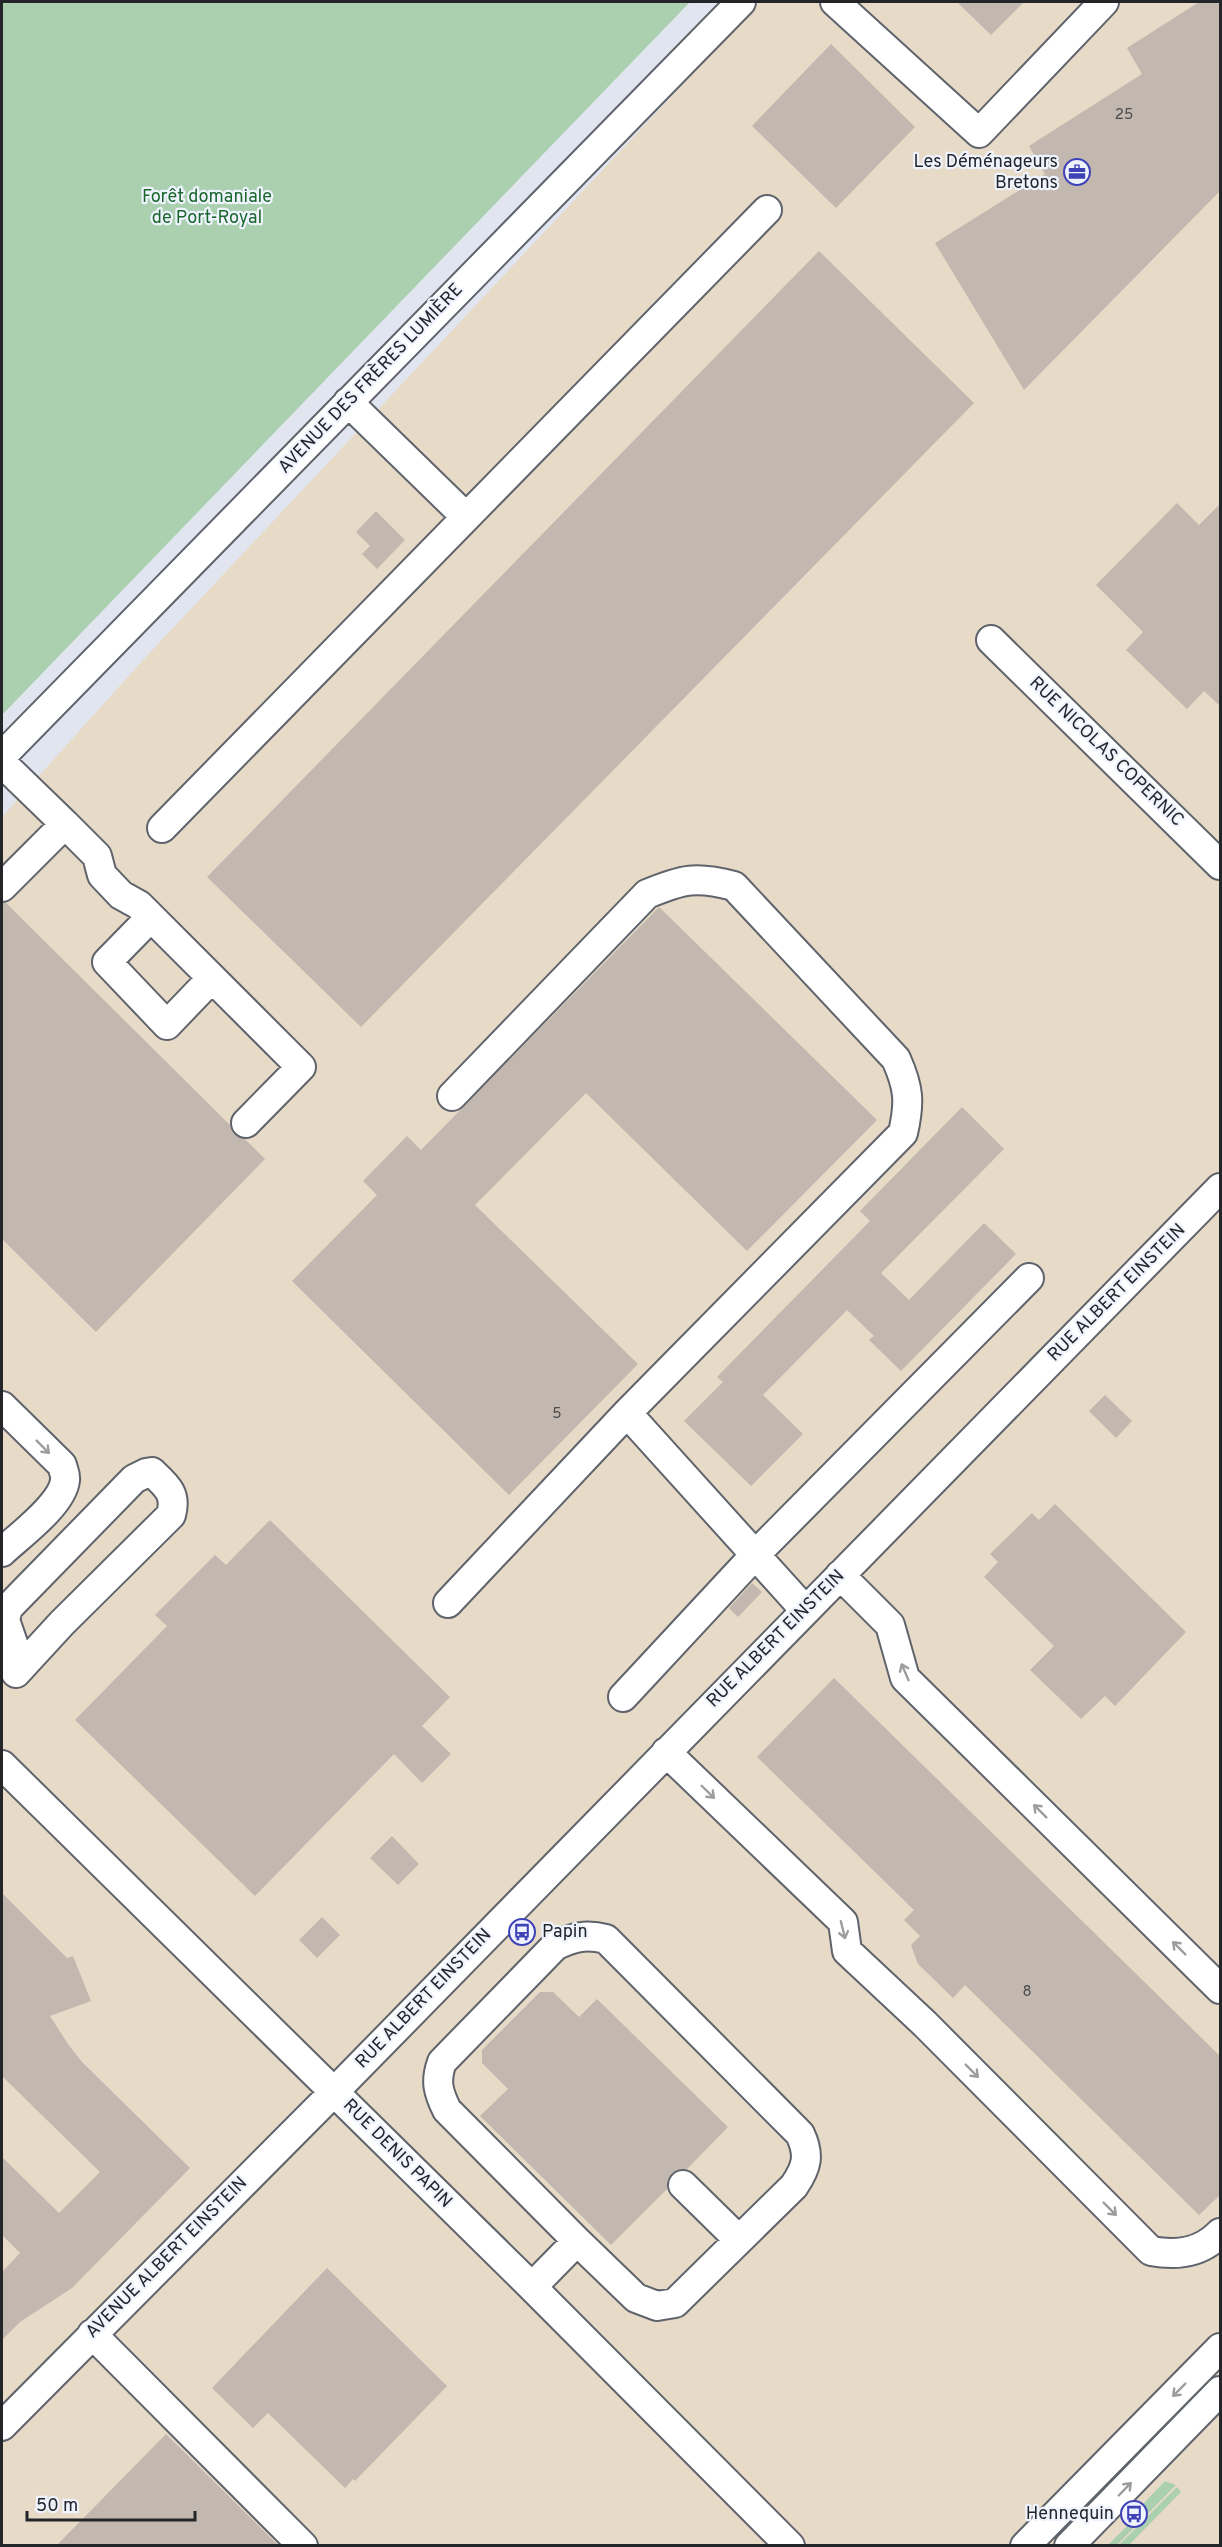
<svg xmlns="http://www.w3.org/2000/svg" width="1222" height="2547" viewBox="0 0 1222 2547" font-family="Overpass,sans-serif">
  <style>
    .industrial { fill: #e7dac6 }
    .green { fill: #abd0af }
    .building { fill: #c2b8b0 }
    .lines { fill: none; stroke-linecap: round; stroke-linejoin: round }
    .minor-casing { stroke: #5f636c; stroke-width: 32 }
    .minor { stroke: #fff; stroke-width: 28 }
    .oneway { stroke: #9c9d9f }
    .labels { text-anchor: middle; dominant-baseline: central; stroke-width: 4.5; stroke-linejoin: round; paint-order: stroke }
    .number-label { font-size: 15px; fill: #4b4a4b }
    .poi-label { font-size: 18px; fill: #232529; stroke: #eef3fd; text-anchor: end }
    .park-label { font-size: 18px; fill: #1a672d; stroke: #eef3fd }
    .street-label { font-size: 18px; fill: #232529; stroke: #eef3fd }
  </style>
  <rect width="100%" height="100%" fill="#e1e5f0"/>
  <path class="industrial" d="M760,2H1220V2545L2,2546V817L144,659Z"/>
  <path class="green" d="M2,2H690L2,715Z
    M1165,2481L1176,2485L1117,2545H1108L1143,2510L1140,2507Z
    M1177,2487L1181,2492L1129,2545H1119Z"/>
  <path class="building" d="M957,2H1024L991,35Z
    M1199,2H1221V190L1024,390L935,243L1045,174L1029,146L1142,74L1127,48Z
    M831,44L915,127L836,208L752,126Z
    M819,251L974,403L361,1027L207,877Z
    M1177,503L1199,525L1221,503V707L1204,691L1187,709L1126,650L1143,632L1096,585Z
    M376,511L405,540L377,569L362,554L370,546L356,532Z
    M2,903H6L230,1125L234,1134L245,1139L265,1159L96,1332L2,1239Z
    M659,907L877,1120L747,1251L586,1093L475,1205L638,1364L509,1495L292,1281L377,1195L363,1181L407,1136L421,1150Z
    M962,1107L1004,1149L881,1273L909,1300L984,1223L1016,1254L901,1371L869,1340L874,1336L847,1310L763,1395L803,1434L751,1486L684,1421L723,1382L717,1377L870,1221L860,1211Z
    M1105,1395L1132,1421L1116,1438L1089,1411Z
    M1055,1504L1186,1632L1115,1706L1105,1696L1081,1719L1030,1670L1054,1646L984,1577L998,1562L990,1554L1032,1513L1039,1520Z
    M270,1520L450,1697L422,1726L451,1754L422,1783L394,1754L255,1896L75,1720L167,1626L155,1615L215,1555L226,1565Z
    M752,1583L762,1592L738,1617L729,1608Z
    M834,1678L1221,2057V2194L1199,2215L965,1985L953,1998L918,1964L911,1945L920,1936L904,1920L914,1910L757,1757Z
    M392,1836L419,1864L398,1885L370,1858Z
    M2,1893L67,1958L73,1956L91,2001L50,2016L68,2044L82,2062L190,2168L72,2288L20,2322L2,2340V2272L20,2253L2,2235V2157L59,2213L100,2172L2,2076Z
    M322,1917L340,1935L317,1958L299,1940Z
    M540,1992H553L579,2017L597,1999L728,2127L687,2169H679L672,2173L667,2180V2189L611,2245L480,2116L508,2089L482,2063V2050Z
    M327,2268L447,2386L355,2481L353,2479L345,2488L268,2413L253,2428L212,2388Z
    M166,2434L279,2546H56Z"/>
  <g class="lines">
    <defs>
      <path id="minor" d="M835,2L979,133L1104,2
        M348,402L466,517
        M991,640L1220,865
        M2,756L741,2
        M2,763L65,824L2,887
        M65,824L97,856L102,875L121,895L139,905L301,1067L246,1123
        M162,828L767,210
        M151,917L107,962L167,1025L212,978
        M452,1096L647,894C683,879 696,876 734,886L896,1059C909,1088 910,1102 903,1133L627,1413L805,1610
        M2,1406L62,1465C63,1470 66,1475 65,1480C63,1504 19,1536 2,1552
        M152,1472C167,1486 177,1494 171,1515L62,1623L16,1673V1652L5,1620L8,1608L134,1479L146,1473Z
        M840,1575L890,1625L905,1678L1220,1989
        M448,1603L627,1413
        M623,1697L755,1555L1029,1278
        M666,1752L843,1922L847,1951L925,2024L1151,2251C1177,2256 1201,2253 1220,2233
        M2,1765L532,2287L790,2546
        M683,2185L739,2240
        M532,2287L577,2241L636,2298L657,2306L675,2303L794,2186C807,2167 810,2155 800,2134L606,1939C586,1934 573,1937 555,1946L442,2062C435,2081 438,2092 447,2110L577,2241
        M92,2334L303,2546
        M2,2426L334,2092L1220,1188
        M1025,2546L1220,2348
        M1069,2546L1220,2391"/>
    </defs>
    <use href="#minor" class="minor-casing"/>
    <use href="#minor" class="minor"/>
  </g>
  <defs><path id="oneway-shaft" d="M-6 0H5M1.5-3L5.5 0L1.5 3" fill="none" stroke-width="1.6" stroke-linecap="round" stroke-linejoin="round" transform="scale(1.5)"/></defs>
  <g class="oneway">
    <use href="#oneway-shaft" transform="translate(43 1447) rotate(45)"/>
    <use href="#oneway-shaft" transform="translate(905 1672) rotate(-113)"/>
    <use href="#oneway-shaft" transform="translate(708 1792) rotate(44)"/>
    <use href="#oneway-shaft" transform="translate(1040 1811) rotate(-135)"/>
    <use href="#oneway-shaft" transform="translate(843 1930) rotate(76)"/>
    <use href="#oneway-shaft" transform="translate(1179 1948) rotate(-135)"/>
    <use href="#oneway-shaft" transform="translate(972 2071) rotate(45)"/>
    <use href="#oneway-shaft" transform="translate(1110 2209) rotate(45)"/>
    <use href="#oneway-shaft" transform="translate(1179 2390) rotate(135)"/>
    <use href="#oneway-shaft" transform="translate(1125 2489) rotate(-46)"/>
  </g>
  <defs>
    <symbol id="office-ring" viewBox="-11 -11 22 22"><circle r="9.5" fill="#eef3fd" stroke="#3e42b6" stroke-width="1.5"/><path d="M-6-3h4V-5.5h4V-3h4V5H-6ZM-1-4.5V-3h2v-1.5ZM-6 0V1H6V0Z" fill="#3e42b6"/></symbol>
    <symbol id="bus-ring" viewBox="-11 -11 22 22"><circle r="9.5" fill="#eef3fd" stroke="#3e42b6" stroke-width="1.5"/><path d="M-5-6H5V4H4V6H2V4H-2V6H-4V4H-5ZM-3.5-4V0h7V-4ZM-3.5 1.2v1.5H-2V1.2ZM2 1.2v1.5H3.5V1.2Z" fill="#3e42b6"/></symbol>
  </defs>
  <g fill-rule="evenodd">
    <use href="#office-ring" x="1062" y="157" width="30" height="30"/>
    <use href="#bus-ring" x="507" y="1917" width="30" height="30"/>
    <use href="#bus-ring" x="1119" y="2499" width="30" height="30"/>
  </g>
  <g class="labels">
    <g class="number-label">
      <text x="1124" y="115">25</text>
      <text x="557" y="1414">5</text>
      <text x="1027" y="1992">8</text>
    </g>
    <g class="poi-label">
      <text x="1058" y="162">Les Déménageurs<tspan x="1058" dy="21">Bretons</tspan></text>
      <text x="542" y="1932" text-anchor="start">Papin</text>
      <text x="1114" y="2514">Hennequin</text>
    </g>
    <g class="park-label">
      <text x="207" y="197">Forêt domaniale<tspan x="207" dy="21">de Port-Royal</tspan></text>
    </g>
    <g class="street-label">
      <text transform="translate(371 379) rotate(-46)">AVENUE DES FRÈRES LUMIÈRE</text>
      <text transform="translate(1106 752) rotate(44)">RUE NICOLAS COPERNIC</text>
      <text transform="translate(1117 1293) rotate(-45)">RUE ALBERT EINSTEIN</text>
      <text transform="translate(776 1639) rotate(-45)">RUE ALBERT EINSTEIN</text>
      <text transform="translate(424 1999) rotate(-46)">RUE ALBERT EINSTEIN</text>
      <text transform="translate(397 2154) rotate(45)">RUE DENIS PAPIN</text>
      <text transform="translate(167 2258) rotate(-45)">AVENUE ALBERT EINSTEIN</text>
    </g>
  </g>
  <rect width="1222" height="2547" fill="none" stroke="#232529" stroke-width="6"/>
  <path d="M27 2511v9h168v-9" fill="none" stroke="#232529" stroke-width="3"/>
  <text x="36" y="2511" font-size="18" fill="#232529" stroke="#eef3fd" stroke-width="4.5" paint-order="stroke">50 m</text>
</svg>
